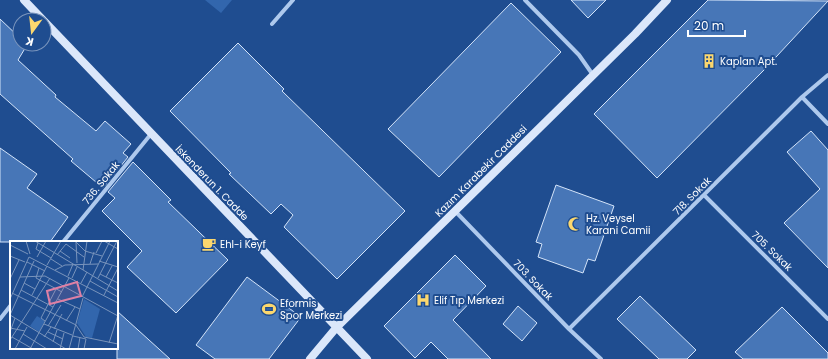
<svg xmlns="http://www.w3.org/2000/svg" width="828" height="359" viewBox="0 0 828 359" font-family="Poppins,sans-serif">
  <style>
    .green { fill: #3266ad }
    .building { fill: #4776b7; stroke: #d4e4f9 }
    .lines { fill: none; stroke-linecap: round; stroke-linejoin: round }
    .street { stroke: #aec9ed; stroke-width: 4 }
    .secondary { stroke: #dbe7fa; stroke-width: 8 }
    .labels { text-anchor: middle; dominant-baseline: central; stroke-width: 4; stroke-linejoin: round; paint-order: stroke }
    .poi-label { font-size: 10px; fill: #fff; stroke: #1f4d90; text-anchor: start }
    .street-label { font-size: 10px; fill: #fff; stroke: #1f4d90 }
    .inset-road { fill: none; stroke: #7994bc; stroke-width: 1 }
    .view { fill: #dd80a5; fill-opacity: 0.15; stroke: #dd80a5; stroke-width: 2 }
    .inset-edge { fill: none; stroke: #fff; stroke-width: 2 }
  </style>
  <rect width="100%" height="100%" fill="#1f4d90"/>
  <path class="green" d="M205,0H232L221,13Z"/>
  <path class="building" d="M571,0H606L588,18Z
    M708,0L828,1L764,70L657,178L594,114Z
    M511,3L561,52L439,177L388,129Z
    M0,19L20,38V44L27,45L18,60L56,95L55,97L96,131L105,121L131,144L123,153L128,157L103,188L71,161L73,159L0,94Z
    M238,43L284,89L282,91L405,211L337,279L284,227L293,215L281,204L271,214L229,174L231,173L170,111Z
    M811,131L828,150V268L784,223L820,189L787,152Z
    M0,148L37,174L27,188L68,217L50,242H0Z
    M133,162L171,200L168,202L228,260L176,313L127,267L142,251L102,211L115,198L108,192Z
    M556,185L614,206L595,261L588,259L583,273L538,257L542,244L536,242Z
    M455,255L486,286L453,320L491,359H448L431,342L415,358L384,326Z
    M247,277L301,317L269,359H215L196,345Z
    M640,296L696,350L687,359H659L617,319Z
    M518,306L537,323L522,341L503,324Z
    M782,307L828,353V359H743L735,352Z
    M117,311L170,359H117Z"/>
  <g class="lines">
    <path class="street" d="M525,0L579,55L593,75
      M272,24L293,0
      M802,97L828,124
      M704,195L828,319
      M455,211L569,329L601,359
      M63,242L151,134
      M0,319L11,305
      M569,329L802,97L828,75"/>
    <path class="secondary" d="M24,0L43,20
      M44,21L367,359
      M310,359L336,328L635,34L667,0"/>
  </g>
  <defs>
    <symbol id="building-bare" viewBox="-9 -9 18 18"><path d="M-4-6H4V6H1V3H-1V6H-4ZM-2.5-4.3h1.7v1.8h-1.7ZM.8-4.3h1.7v1.8H.8ZM-2.5-1h1.7V.8h-1.7ZM.8-1h1.7V.8H.8Z" fill="#fbd76e" stroke="#1f4d90" stroke-width="2.5" paint-order="stroke"/></symbol>
    <symbol id="mosque-bare" viewBox="-9 -9 18 18"><path d="M3.5-4.9A6 6 0 1 0 3.5 4.9A5 5 0 1 1 3.5-4.9Z" fill="#fbd76e" stroke="#1f4d90" stroke-width="2.5" paint-order="stroke"/></symbol>
    <symbol id="cafe-bare" viewBox="-9 -9 18 18"><path d="M-5.5-4.5H6V0H3Q3 3.5 0 3.5H-2.5Q-5.5 3.5-5.5 0ZM3-3.2v2h1.7v-2ZM-6 4.5H4V6H-6Z" fill="#fbd76e" stroke="#1f4d90" stroke-width="2.5" paint-order="stroke"/></symbol>
    <symbol id="hospital-bare" viewBox="-9 -9 18 18"><path d="M-5-5h3v3.5h4V-5h3V5h-3V1.5h-4V5h-3Z" fill="#fbd76e" stroke="#1f4d90" stroke-width="2.5" paint-order="stroke"/></symbol>
    <symbol id="stadium-bare" viewBox="-9 -9 18 18"><path d="M0-5a6.5 5 0 1 0 0 10a6.5 5 0 1 0 0-10ZM-3.5-1.8h7v3.6h-7Z" fill="#fbd76e" stroke="#1f4d90" stroke-width="2.5" paint-order="stroke"/></symbol>
  </defs>
  <g fill-rule="evenodd">
    <use href="#building-bare" x="699" y="51" width="20" height="20"/>
    <use href="#mosque-bare" x="565" y="214" width="20" height="20"/>
    <use href="#cafe-bare" x="199" y="234" width="20" height="20"/>
    <use href="#hospital-bare" x="413" y="290" width="20" height="20"/>
    <use href="#stadium-bare" x="259" y="299" width="20" height="20"/>
  </g>
  <g class="labels">
    <g class="poi-label">
      <text x="720" y="61">Kaplan Apt.</text>
      <text x="586" y="218">Hz. Veysel<tspan x="586" dy="12">Karani Camii</tspan></text>
      <text x="220" y="244">Ehl-i Keyf</text>
      <text x="434" y="300">Elif Tıp Merkezi</text>
      <text x="280" y="303">Eformis<tspan x="280" dy="12">Spor Merkezi</tspan></text>
    </g>
    <g class="street-label">
      <text transform="translate(481 171) rotate(-45)">Kazım Karabekir Caddesi</text>
      <text transform="translate(101 183) rotate(-51)">736. Sokak</text>
      <text transform="translate(212 183) rotate(46)">İskenderun 1. Cadde</text>
      <text transform="translate(692 196) rotate(-45)">718. Sokak</text>
      <text transform="translate(772 251) rotate(44)">705. Sokak</text>
      <text transform="translate(533 280) rotate(46)">703. Sokak</text>
    </g>
  </g>
  <g transform="translate(10 241)">
    <rect width="108" height="108" fill="#1f4d90"/>
    <path d="M74,58L90,68L82,97L76,96L67,82ZM27,75L35,80L29,91L20,85Z" fill="#3266ad"/>
    <path class="inset-road" d="M16,0L20,13M25,0L108,50M94,0L108,8M66,1L75,10L92,15M66,1L67,22M28,2L26,8L41,17M0,4L18,13M50,10L60,17M86,12L92,0M47,14L56,3L74,16M0,15L15,21M19,16L108,62M27,16L36,0M41,18L52,25M0,20V0M89,20L108,26M17,21L35,30M80,23L84,11M37,24L51,0M29,27L26,37L52,51M45,29L55,24L88,23M73,29L77,0M90,33L108,42M58,35L63,23M10,36L35,35L108,75M96,36L102,25M62,37L67,26M88,37L107,0M0,38L9,19M80,40L108,56M14,42L25,48M71,42L77,31M11,49L43,66M2,52L66,84L74,96L108,103M22,54L37,25M94,54L108,27M72,56L100,0M0,58L19,16M48,58L70,68M0,74L56,108M0,74L24,20M35,80L31,77L46,48M56,80L65,66M34,83L62,94M38,85L51,64M0,87L15,90M44,88L52,73M0,91L5,77M38,91L53,98M13,93L37,108M63,95L76,98L74,108M2,96L23,108M34,96L41,86M0,99L40,37M43,101L47,89M99,102L108,74M5,108L17,86M20,108L59,37M50,108L54,92M59,108L73,57M68,108L70,96"/>
    <path class="view" d="M67,41L71,55L40,63L37,50Z"/>
    <rect width="108" height="108" class="inset-edge"/>
  </g>
  <g transform="translate(32 32) rotate(195)"><circle r="19" fill="#1f4d90" stroke="#7994bc"/>
  <path d="M0-3L7 15L0 10L-7 15Z" fill="#fbd76e"/>
  <text y="-6" font-size="11" font-weight="bold" text-anchor="middle" fill="#ffffff">K</text>
  </g>
  <path d="M688 30v6h57v-6" fill="none" stroke="#ffffff" stroke-width="2"/>
  <text x="694" y="30" font-size="12" fill="#ffffff" stroke="#1f4d90" stroke-width="3" paint-order="stroke">20 m</text>
</svg>
